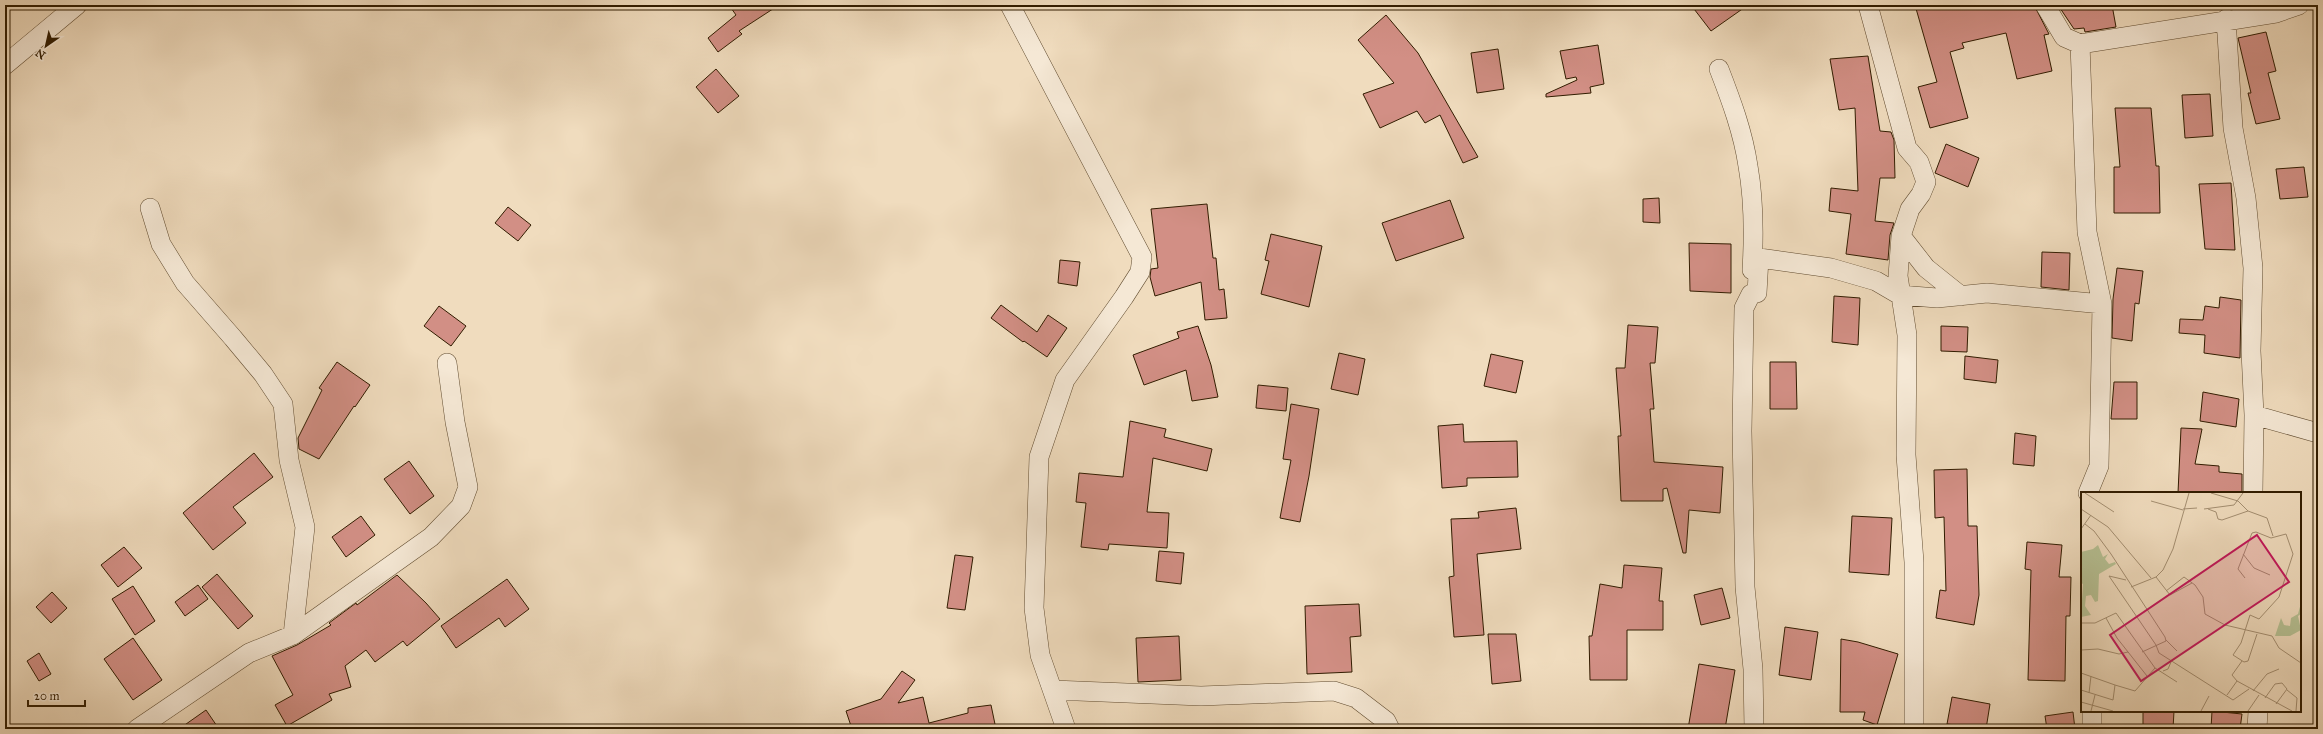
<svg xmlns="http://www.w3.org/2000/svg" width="2323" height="734" viewBox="0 0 2323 734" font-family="'IM FELL Great Primer',serif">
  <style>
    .building { fill: #d28f85; stroke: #311c00 }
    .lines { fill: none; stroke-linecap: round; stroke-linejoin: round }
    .minor-casing { stroke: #614c30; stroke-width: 20 }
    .minor { stroke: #f5e8d5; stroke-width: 19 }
    .inset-road { fill: none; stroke: #a48f72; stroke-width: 1 }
    .view { fill: #c2185b; fill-opacity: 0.15; stroke: #c2185b; stroke-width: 2 }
    .inset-edge { fill: none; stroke: #311c00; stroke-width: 2 }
  </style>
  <rect width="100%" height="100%" fill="#f0dcbe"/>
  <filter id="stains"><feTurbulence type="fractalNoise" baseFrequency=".005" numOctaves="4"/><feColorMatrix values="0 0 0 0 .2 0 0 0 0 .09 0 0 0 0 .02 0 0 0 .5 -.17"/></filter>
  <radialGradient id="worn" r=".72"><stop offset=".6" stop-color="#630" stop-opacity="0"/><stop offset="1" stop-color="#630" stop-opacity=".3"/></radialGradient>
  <path class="building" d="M729,5H779L739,31L742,34L718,52L708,38L736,15Z
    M1691,5H1748L1711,31Z
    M1915,5H2034L2049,34L2044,35L2052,71L2017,79L2006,33L1962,43L1964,48L1950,52L1968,118L1930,128L1918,87L1937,82Z
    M2058,5H2112L2116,27L2085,32L2084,28L2074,29Z
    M1386,15L1418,53L1478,157L1463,163L1440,115L1425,123L1417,111L1380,128L1363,94L1394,83L1358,40Z
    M2266,32L2276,71L2268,73L2280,119L2256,124L2248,93H2251L2238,38Z
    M1598,45L1604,84L1590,87L1591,93L1546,97V94L1577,80L1576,77L1566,79L1560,51Z
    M1498,49L1504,89L1477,93L1471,53Z
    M1868,56L1880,131L1891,132L1894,140L1895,178H1880L1875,221L1894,223L1890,235L1888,260L1846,254L1851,214L1829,211L1831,188L1858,191L1855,108L1839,110L1830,59Z
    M716,69L739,96L718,113L696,87Z
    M2210,94L2213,136L2185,138L2182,95Z
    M2115,108H2151L2156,166H2159L2160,213H2114V167H2120Z
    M1946,144L1979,158L1968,187L1935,173Z
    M2304,167L2308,197L2280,199L2276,169Z
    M2231,183L2235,250L2205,249L2199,184Z
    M1659,198L1660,223L1643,222V199Z
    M1450,200L1464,238L1396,261L1382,223Z
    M1207,204L1213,258H1216L1219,290L1224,289L1227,318L1205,320L1201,282L1155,296L1150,277L1151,269L1158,268L1151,209Z
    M508,207L531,225L518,241L495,223Z
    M1271,234L1322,246L1309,307L1261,294L1269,261L1265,260Z
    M1689,243L1731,244V293L1690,291Z
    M2042,252L2070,253L2069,290L2041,287Z
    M1060,260L1080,262L1077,286L1058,283Z
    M2117,268L2143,271L2139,304L2135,303L2132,341L2112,338L2113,299Z
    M1834,296L1860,298L1858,345L1832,342Z
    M2220,297L2241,300L2240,358L2204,353L2205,335L2179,333L2180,319L2203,320L2205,306L2219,308Z
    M1001,305L1037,332L1048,315L1067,328L1047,357L1024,341L1023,342L991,318Z
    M439,306L466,326L451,346L424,326Z
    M1628,325L1658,327L1655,363H1650L1654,409H1650L1654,462L1723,467L1720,513L1689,510L1686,553H1683L1667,488L1663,489V501H1621L1618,436H1621L1616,368H1625Z
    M1198,326L1211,365L1218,397L1192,401L1186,370L1144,385L1133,355L1179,338L1177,332Z
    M1941,326L1968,327L1967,352L1941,351Z
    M1339,353L1365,359L1358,395L1331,389Z
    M1491,354L1523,361L1516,393L1484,386Z
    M1965,356L1998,360L1996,383L1964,379Z
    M337,362L370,385L355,407L354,406L319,459L299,449L298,438L322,390L319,388Z
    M1770,362H1796L1797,409H1770Z
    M2114,382H2137V419H2111Z
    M1258,385L1288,388L1286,411L1256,408Z
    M2203,392L2239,399L2236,427L2200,421Z
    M1291,404L1319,409L1309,476L1300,522L1280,518L1291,460L1283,459Z
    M1130,421L1166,429L1164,437L1212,449L1207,471L1153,458L1147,512L1169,513L1167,548L1109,544L1108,550L1081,547L1086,503L1076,502L1079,473L1123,477Z
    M1463,424L1464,442L1517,441L1518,477L1467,478V486L1442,488L1438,426Z
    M2181,428L2202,429L2195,464L2219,466V472L2242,474V493H2178Z
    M2015,433L2036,436L2034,466L2013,464Z
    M254,453L273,477L233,507L246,523L213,550L183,513Z
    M409,461L434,496L410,514L384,479Z
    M1967,469L1968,526H1977L1979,595L1974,625L1936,618L1940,590L1946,591L1944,517L1935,518L1934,470Z
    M1516,508L1521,549L1477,554L1484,635L1454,637L1449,577L1454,576L1451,519L1479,518L1478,512Z
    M361,516L375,535L346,557L332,537Z
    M1852,516L1892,518L1889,575L1849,572Z
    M2027,542L2062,545L2059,577H2071L2070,616H2066L2065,681L2028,680L2031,570L2025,569Z
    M124,547L142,568L118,587L101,565Z
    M1159,551L1184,553L1181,584L1156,581Z
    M955,555L973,557L965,610L947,608Z
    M1624,565L1662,568L1659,601H1663V630H1627V680H1590L1589,636H1592L1600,584L1622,588Z
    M217,574L253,616L238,629L202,587Z
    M397,575L426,603L440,619L407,646L403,641L375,662L366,650L345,666L351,687L329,694L332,700L287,726L275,705L293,695L272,656L297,645L331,625L329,623L356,603L357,605Z
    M507,579L529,609L505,627L499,618L456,648L441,626Z
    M198,585L208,599L185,616L175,602Z
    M133,586L155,621L135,635L112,599Z
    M1722,588L1730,618L1701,625L1694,595Z
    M52,592L67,608L51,623L36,607Z
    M1359,604L1361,636L1350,637L1352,672L1307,674L1305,606Z
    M1785,627L1818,632L1811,680L1779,675Z
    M1488,634H1516L1521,681L1492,684Z
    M1179,636L1181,680L1138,682L1136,638Z
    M133,638L162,680L133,700L104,659Z
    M1841,639L1858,642L1898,654L1877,725L1863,720L1865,712H1840Z
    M39,653L51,674L39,681L27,661Z
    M1699,664L1735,670L1725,729H1688Z
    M902,671L915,680L898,703L923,697L929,723L968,713V708L991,705L996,729H852L846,711L881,699Z
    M1952,697L1990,704L1986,729L1947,724Z
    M206,710L219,729H179Z
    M2143,711H2174L2173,729H2143Z
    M2212,711L2242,714L2240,729H2211Z
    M2073,712L2075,729H2047L2045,716Z"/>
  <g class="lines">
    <defs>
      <path id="minor" d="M1010,5L1142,257L1140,272L1124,297L1065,380L1039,457L1034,608L1040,655L1066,729
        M1868,5L1907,148L1919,162L1926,182L1921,194L1910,209L1901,236L1898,276L1907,335L1906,455L1914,562V729
        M2045,5L2064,37L2080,44L2087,232L2102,304L2099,466L2088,493
        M2226,19L2233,128L2246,198L2253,268L2251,351L2254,415L2253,493
        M2080,44L2276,13L2299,5
        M5,65L77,5
        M1719,69C1731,100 1743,132 1748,166C1754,200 1754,236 1752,270
        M150,208L161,244L185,283L233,338L263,374L283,404L289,460L305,527L293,635
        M1901,236L1926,268L1961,296
        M2254,415L2318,433
        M1053,690L1201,696L1334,691L1356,698L1386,721L1390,729
        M2092,711V729
        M137,729L249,653L293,635L431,537L461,506L468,487L455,422L447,363
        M1754,729L1753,669L1745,587L1742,431L1744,308L1751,294L1757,293L1759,258L1831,268L1876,281L1900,295L1937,298L1987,293L2102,304
        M2257,729L2258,711"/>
    </defs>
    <use href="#minor" class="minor-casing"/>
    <use href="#minor" class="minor"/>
  </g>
  <g transform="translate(2081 492)">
    <rect width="220" height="220" fill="#f0dcbe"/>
    <path d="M17,53L22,65L27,62L24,67L28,72L34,70L35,72L18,82L17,109L14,110L10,103L5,104L4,114L10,123L0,125L2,92L0,91V60L12,57ZM220,111V122L217,124L220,138L209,144H194L200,126L203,133L209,134L210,126L217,122Z" fill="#b6c194"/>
    <path class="inset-road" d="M4,1L33,20M130,1L157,9L167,19L186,26L192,44M70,9L102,18M0,17L27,35L70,86M102,17L116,16M123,17L153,13L162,1M127,17L135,20L137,27L141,28L167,19M4,32L13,39L30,62L84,145L85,149L61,160M0,37L10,23M162,62L173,76L189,83M28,84L75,153L78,161L152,208L168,197M28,84L45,88M75,85L89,103L111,91M164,86L157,77L171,41L175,40L190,46L205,42L212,62L198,105L178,127L169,123L160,151L152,163L163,170L167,169L176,142M50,95L75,85L82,78L92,57L108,1M85,99L103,85L114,93L122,105L124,122L144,133L191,144L198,156L220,171M25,126L36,146L66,184M0,131H14L35,121L74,176L96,190M85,148L96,159M0,158L17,157L38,162L47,160M82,179L87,177L90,170M0,181L34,193L32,208L0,198M156,189L151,183L161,169M34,193L54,199L74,176M206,198L216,206L215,219M172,199L186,182L198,177M8,201L10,184M146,203L156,189L211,219M184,206L194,192L201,191L206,197L195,212M0,210L32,219M10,219L14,203M120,219L128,204M167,219L178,203"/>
    <path class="view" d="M176,43L208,90L60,189L29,143Z"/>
    <rect width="220" height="220" class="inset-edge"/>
  </g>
  <rect width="2323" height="734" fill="none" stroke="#f0dcbe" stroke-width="20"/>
  <rect x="6" y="6" width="2311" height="722" fill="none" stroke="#311c00" stroke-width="2"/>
  <rect x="10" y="10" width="2303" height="714" fill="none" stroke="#311c00"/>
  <g transform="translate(46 46) rotate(214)" stroke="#f5e8d5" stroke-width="3" paint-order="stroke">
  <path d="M0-3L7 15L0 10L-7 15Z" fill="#311c00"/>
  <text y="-6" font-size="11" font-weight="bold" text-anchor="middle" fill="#311c00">N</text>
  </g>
  <path d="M28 700v6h57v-6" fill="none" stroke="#311c00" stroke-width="2"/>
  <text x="34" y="700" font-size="12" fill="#311c00" stroke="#f5e8d5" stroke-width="3" paint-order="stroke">20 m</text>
  <rect width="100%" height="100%" filter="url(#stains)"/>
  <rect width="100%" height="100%" fill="url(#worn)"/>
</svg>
